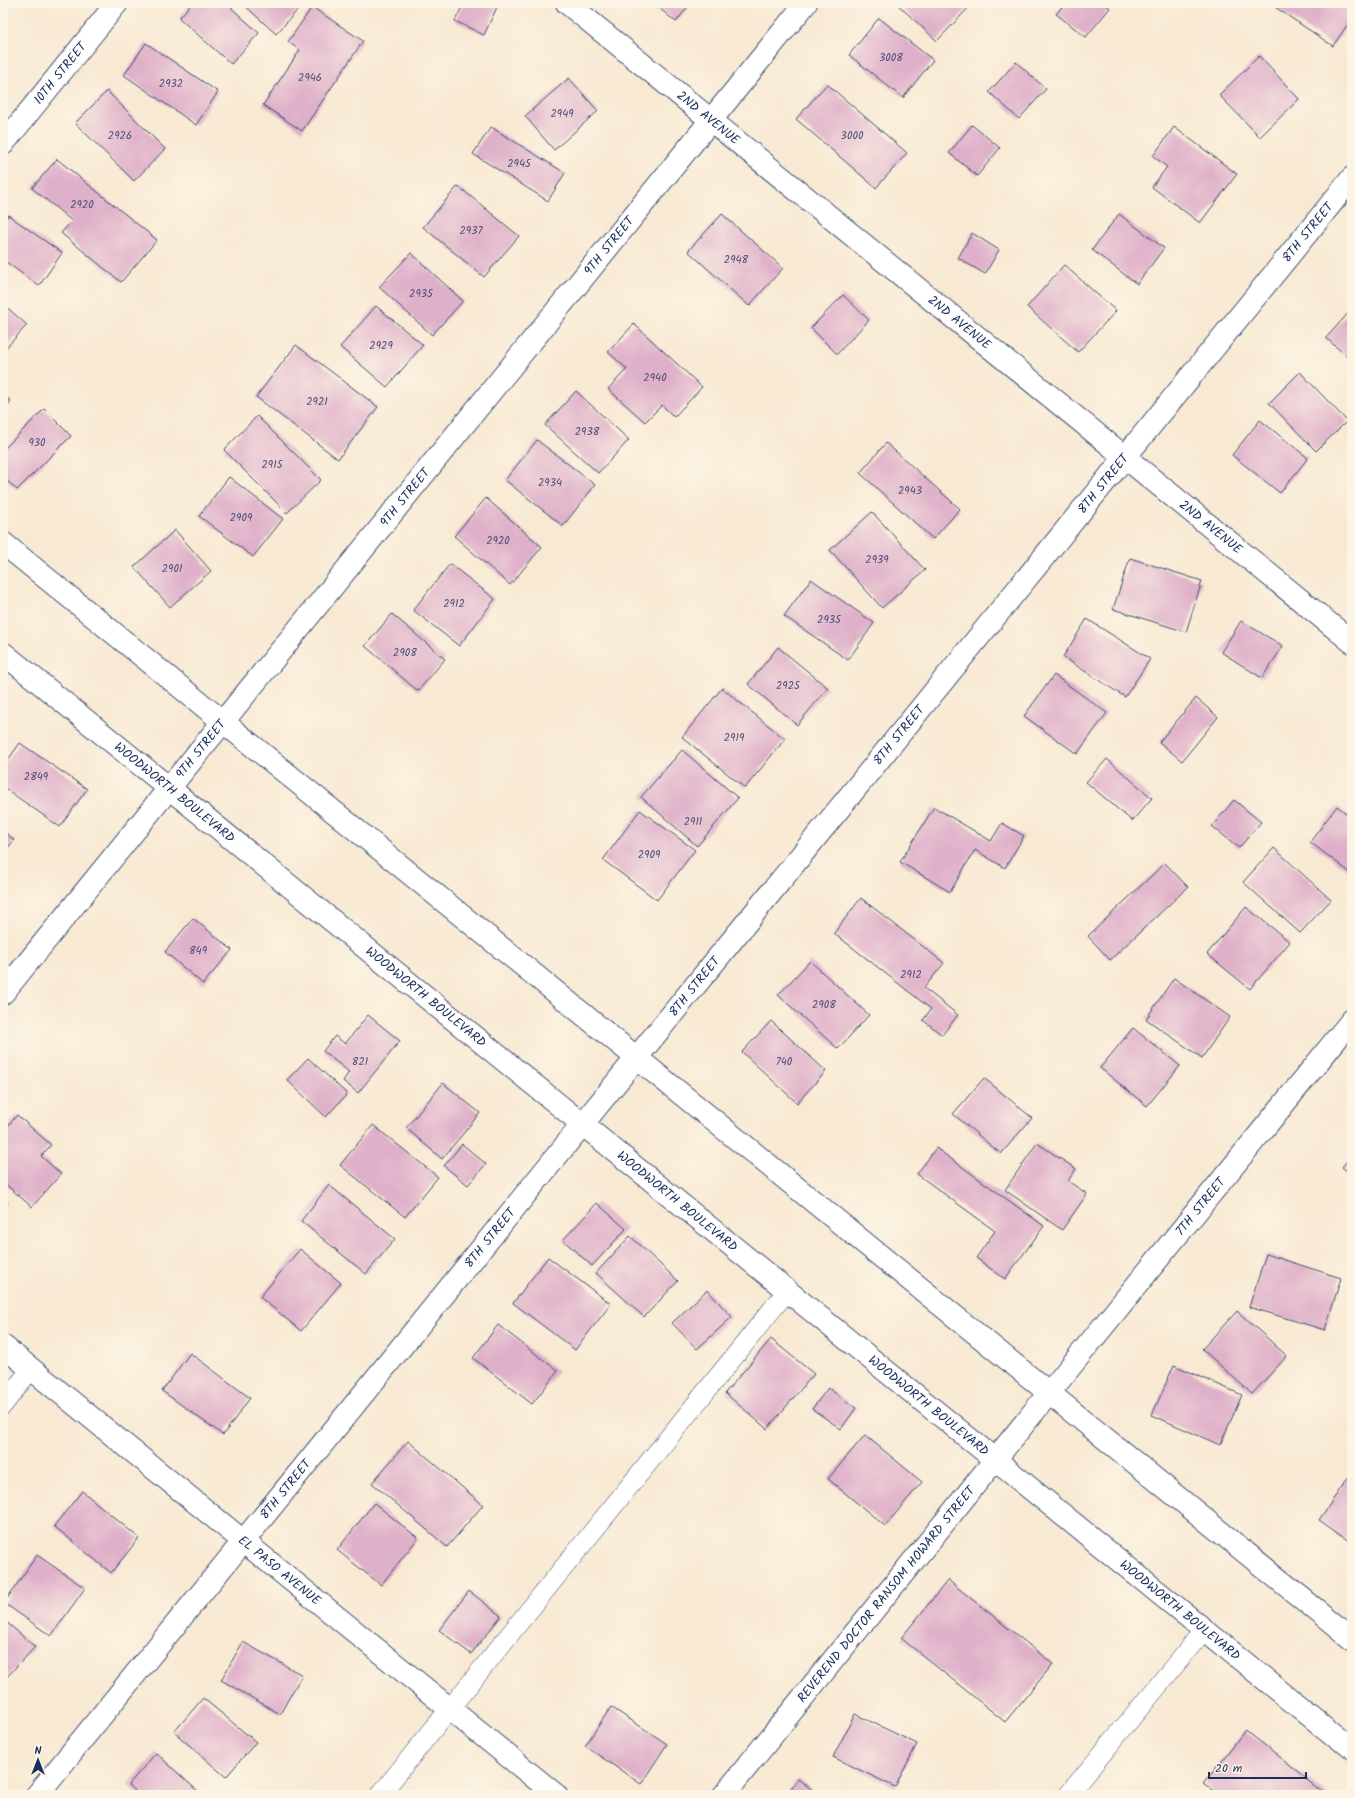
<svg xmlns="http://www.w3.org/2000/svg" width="1355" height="1798" viewBox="0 0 1355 1798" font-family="Kalam,sans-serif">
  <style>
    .building { fill: #dfb0c9 }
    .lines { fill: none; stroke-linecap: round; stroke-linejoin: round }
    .lane-casing { stroke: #3c4b70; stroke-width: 20 }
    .street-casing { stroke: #3c4b70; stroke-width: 24 }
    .secondary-casing { stroke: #3c4b70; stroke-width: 24 }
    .lane { stroke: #fff; stroke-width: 19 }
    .street { stroke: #fff; stroke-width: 22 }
    .secondary { stroke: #fff; stroke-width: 22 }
    .labels { text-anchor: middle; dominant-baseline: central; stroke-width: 4; stroke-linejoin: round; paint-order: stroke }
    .number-label { font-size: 11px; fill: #4c4f79 }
    .street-label { font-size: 13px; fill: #1b2f5e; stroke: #fcf5e5 }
  </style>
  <rect width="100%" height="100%" fill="#fcf5e5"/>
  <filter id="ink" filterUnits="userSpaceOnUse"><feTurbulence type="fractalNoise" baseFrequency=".025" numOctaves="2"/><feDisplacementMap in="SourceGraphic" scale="8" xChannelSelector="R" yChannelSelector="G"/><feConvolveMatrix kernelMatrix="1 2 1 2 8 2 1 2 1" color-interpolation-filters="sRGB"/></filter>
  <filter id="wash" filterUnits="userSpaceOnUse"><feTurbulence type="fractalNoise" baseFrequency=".012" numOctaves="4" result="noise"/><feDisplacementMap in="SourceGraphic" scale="16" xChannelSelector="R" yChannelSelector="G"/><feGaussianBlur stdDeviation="0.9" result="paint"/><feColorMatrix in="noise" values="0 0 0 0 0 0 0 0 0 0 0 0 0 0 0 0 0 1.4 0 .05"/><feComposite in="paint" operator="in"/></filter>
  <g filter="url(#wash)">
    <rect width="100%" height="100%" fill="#f8e9d3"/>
    <g id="blocks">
      <path class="building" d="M192,3H226L259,33L231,64L179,18Z
        M242,3H304L276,34Z
        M464,3H488L497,7L484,35L455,21Z
        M653,3H691L676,22Z
        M896,3H973L937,41Z
        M1065,3H1104L1110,8L1086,37L1056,14Z
        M1269,3H1351L1352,18L1333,46Z
        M312,7L363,41L302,131L263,105L300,50L288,42Z
        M879,18L933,60L903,98L849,55Z
        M146,43L218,92L196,125L124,75Z
        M1259,56L1299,99L1260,137L1219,95Z
        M1016,62L1046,89L1019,119L989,92Z
        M569,78L598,111L554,150L525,116Z
        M827,84L907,153L876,188L796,119Z
        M107,91L165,149L134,181L75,123Z
        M972,125L1000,148L977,176L949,153Z
        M491,127L565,173L548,201L473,154Z
        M1174,127L1237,174L1200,223L1152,187L1167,167L1153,156Z
        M57,159L157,240L121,282L61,233L72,221L32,188Z
        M458,186L519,236L484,277L423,227Z
        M722,214L783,268L749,306L688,251Z
        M1119,214L1164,248L1137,284L1092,250Z
        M8,215L62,253L39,286L3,260V222Z
        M972,233L999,250L985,274L958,258Z
        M411,253L463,301L432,335L379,287Z
        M1064,265L1116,311L1078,352L1027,307Z
        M843,295L869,320L837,354L811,328Z
        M3,304L27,325L3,351Z
        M376,306L423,345L387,387L340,347Z
        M1352,309V361L1326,338Z
        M634,324L702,387L674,417L662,405L645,422L608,389L627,369L608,352Z
        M296,345L378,407L338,459L256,397Z
        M1300,372L1347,421L1316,451L1269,403Z
        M576,391L629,440L598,473L545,425Z
        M3,396L11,401L3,411Z
        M44,409L71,436L17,490L3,477V450Z
        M257,416L321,480L287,513L224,450Z
        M1260,420L1308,458L1280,493L1232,455Z
        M537,440L595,485L563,526L505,480Z
        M886,443L960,509L933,539L860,473Z
        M229,477L283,519L253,557L199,516Z
        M486,498L542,547L510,585L454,536Z
        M872,512L925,570L882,608L830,550Z
        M175,530L211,571L170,607L134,567Z
        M1130,558L1202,581L1186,632L1113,609Z
        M450,564L495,599L459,646L413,610Z
        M811,579L874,623L848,660L784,616Z
        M392,614L445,659L418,691L365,646Z
        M1087,619L1150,659L1125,697L1063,657Z
        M1241,621L1283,646L1262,678L1221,652Z
        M778,647L828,688L797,725L748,684Z
        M1054,675L1107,713L1077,754L1024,716Z
        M722,688L785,739L745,788L682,737Z
        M1196,698L1218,717L1182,761L1159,742Z
        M20,743L87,789L60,827L3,787V767Z
        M682,750L738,798L697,846L641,797Z
        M1107,759L1152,798L1132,821L1086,782Z
        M1234,800L1261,822L1239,848L1212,826Z
        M1337,806L1352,818V874L1310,842Z
        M934,807L991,841L1002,823L1024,836L1005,868L975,850L950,892L900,862Z
        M640,810L695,850L657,900L603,860Z
        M3,831L14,840L3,854Z
        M1274,848L1331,900L1300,933L1243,882Z
        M1165,863L1188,887L1110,960L1088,936Z
        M861,898L944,963L924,988L958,1015L942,1035L923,1020L931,1009L834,933Z
        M1246,907L1290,942L1250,989L1207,954Z
        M193,918L232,950L203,984L165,952Z
        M810,961L869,1015L838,1049L778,995Z
        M1174,978L1230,1017L1202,1058L1146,1019Z
        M368,1015L400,1041L358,1093L343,1081L349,1072L323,1051L335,1036L345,1044Z
        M771,1021L826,1071L797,1103L742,1052Z
        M1133,1028L1180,1066L1147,1106L1100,1068Z
        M308,1058L347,1094L326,1117L287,1080Z
        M984,1078L1032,1118L1001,1154L953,1114Z
        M443,1083L480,1113L442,1159L406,1128Z
        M17,1115L51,1145L41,1156L61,1174L32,1207L3,1182V1132Z
        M373,1125L438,1177L405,1217L340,1165Z
        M1037,1143L1076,1169L1068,1181L1087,1194L1062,1230L1005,1190Z
        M462,1144L486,1164L468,1185L444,1166Z
        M936,1148L1044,1226L1005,1279L976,1258L995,1231L917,1174Z
        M1352,1156V1176L1342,1167Z
        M329,1185L395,1239L366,1274L301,1221Z
        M3,1199L7,1202L3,1209Z
        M597,1203L626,1229L592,1266L563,1240Z
        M630,1236L678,1281L644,1317L596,1273Z
        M300,1249L341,1283L301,1331L260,1297Z
        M1266,1254L1341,1278L1325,1330L1249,1307Z
        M548,1257L611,1304L575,1350L513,1303Z
        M707,1290L732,1317L697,1349L672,1323Z
        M1237,1311L1287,1356L1252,1394L1202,1349Z
        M498,1325L558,1371L532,1404L473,1358Z
        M771,1339L814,1374L767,1429L725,1393Z
        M190,1353L250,1398L223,1435L162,1391Z
        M1174,1365L1242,1395L1220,1445L1152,1415Z
        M828,1388L856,1408L841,1429L812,1409Z
        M865,1435L922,1482L885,1526L828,1479Z
        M408,1441L483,1505L447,1547L372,1483Z
        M1352,1472V1543L1319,1520Z
        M82,1491L139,1538L111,1573L54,1526Z
        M374,1503L418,1538L381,1585L337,1550Z
        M37,1555L85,1588L51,1636L4,1603Z
        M948,1580L1053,1664L1005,1722L901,1638Z
        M469,1591L501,1616L471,1654L439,1630Z
        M3,1619L35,1647L3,1681Z
        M243,1642L302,1675L280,1714L221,1680Z
        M203,1698L256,1742L226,1777L174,1732Z
        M611,1707L667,1744L641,1784L585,1746Z
        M855,1714L917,1744L895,1787L833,1757Z
        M1245,1730L1329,1795H1219L1204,1784Z
        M156,1753L202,1795H139L128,1785Z
        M798,1779L819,1795H786Z"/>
    </g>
  </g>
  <g filter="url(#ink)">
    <use href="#blocks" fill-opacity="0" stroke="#3c4b70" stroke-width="1"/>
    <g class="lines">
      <defs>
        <path id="lane" d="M3,1405L31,1369
          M380,1795L787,1291
          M1068,1795L1204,1630"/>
        <g id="street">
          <path id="s1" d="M567,3L1352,642"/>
          <path id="s2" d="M3,144L117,3"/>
          <path id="s3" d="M3,993L806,3"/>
          <path id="s4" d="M3,1346L556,1795"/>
          <path id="s5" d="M1049,1393L1352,1020"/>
          <path id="s6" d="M37,1795L1352,178"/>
        </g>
        <g id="secondary">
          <path d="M3,543L1352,1639"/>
          <path id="s7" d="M3,653L1352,1750"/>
          <path id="s8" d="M724,1795L1049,1393"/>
        </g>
      </defs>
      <use href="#lane" class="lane-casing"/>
      <use href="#street" class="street-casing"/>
      <use href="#secondary" class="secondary-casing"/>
      <use href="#lane" class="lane"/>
      <use href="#street" class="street"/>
      <use href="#secondary" class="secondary"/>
    </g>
  </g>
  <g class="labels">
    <g class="number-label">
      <text x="891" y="58">3008</text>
      <text x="310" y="78">2946</text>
      <text x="171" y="84">2932</text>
      <text x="562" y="114">2949</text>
      <text x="120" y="136">2926</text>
      <text x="852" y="136">3000</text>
      <text x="519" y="164">2945</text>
      <text x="82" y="205">2920</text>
      <text x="471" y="231">2937</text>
      <text x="736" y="260">2948</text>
      <text x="421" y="294">2935</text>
      <text x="381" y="346">2929</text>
      <text x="655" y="378">2940</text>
      <text x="317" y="402">2921</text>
      <text x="587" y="432">2938</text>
      <text x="37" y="443">930</text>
      <text x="272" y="465">2915</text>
      <text x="550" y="483">2934</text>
      <text x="910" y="491">2943</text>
      <text x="241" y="518">2909</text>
      <text x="498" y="541">2920</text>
      <text x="877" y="560">2939</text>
      <text x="172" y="569">2901</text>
      <text x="454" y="604">2912</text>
      <text x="829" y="620">2935</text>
      <text x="405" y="653">2908</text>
      <text x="788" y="686">2925</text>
      <text x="734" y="738">2919</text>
      <text x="36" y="777">2849</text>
      <text x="693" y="822">2911</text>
      <text x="649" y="855">2909</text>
      <text x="198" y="951">849</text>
      <text x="911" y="975">2912</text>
      <text x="824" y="1005">2908</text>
      <text x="360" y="1062">821</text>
      <text x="784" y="1062">740</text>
    </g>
    <g class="street-label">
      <text stroke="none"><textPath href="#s2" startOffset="91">10TH STREET</textPath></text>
      <text stroke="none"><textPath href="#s1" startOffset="182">2ND AVENUE</textPath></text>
      <text stroke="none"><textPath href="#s6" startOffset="2014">8TH STREET</textPath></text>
      <text stroke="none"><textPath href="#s3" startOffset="962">9TH STREET</textPath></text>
      <text stroke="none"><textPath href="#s1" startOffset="506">2ND AVENUE</textPath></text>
      <text stroke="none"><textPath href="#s6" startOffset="1690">8TH STREET</textPath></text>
      <text stroke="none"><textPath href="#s3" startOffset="638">9TH STREET</textPath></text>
      <text stroke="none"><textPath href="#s1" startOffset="830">2ND AVENUE</textPath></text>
      <text stroke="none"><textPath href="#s6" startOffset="1366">8TH STREET</textPath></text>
      <text stroke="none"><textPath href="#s3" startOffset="314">9TH STREET</textPath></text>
      <text stroke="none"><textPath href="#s7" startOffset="221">WOODWORTH BOULEVARD</textPath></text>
      <text stroke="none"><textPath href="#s6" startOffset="1042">8TH STREET</textPath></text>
      <text stroke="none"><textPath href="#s7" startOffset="545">WOODWORTH BOULEVARD</textPath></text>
      <text stroke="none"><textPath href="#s7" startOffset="869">WOODWORTH BOULEVARD</textPath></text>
      <text stroke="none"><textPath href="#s5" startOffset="240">7TH STREET</textPath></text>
      <text stroke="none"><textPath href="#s6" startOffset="718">8TH STREET</textPath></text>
      <text stroke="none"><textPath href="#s7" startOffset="1193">WOODWORTH BOULEVARD</textPath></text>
      <text stroke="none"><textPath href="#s6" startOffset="394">8TH STREET</textPath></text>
      <text stroke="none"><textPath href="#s4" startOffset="356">EL PASO AVENUE</textPath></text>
      <text stroke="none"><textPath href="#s8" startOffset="258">REVEREND DOCTOR RANSOM HOWARD STREET</textPath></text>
      <text stroke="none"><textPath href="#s7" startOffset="1517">WOODWORTH BOULEVARD</textPath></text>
    </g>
  </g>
  <rect width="1355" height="1798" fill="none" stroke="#fcf5e5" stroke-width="16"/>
  <g transform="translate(38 1760)" stroke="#fcf5e5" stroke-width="3" paint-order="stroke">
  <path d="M0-3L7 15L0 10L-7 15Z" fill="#1b2f5e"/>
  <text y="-6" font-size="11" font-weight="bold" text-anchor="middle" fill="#1b2f5e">N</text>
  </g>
  <path d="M1209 1772v6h97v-6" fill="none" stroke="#1b2f5e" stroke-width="2"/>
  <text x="1215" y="1772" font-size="12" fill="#1b2f5e" stroke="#fcf5e5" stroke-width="3" paint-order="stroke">20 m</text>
</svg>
